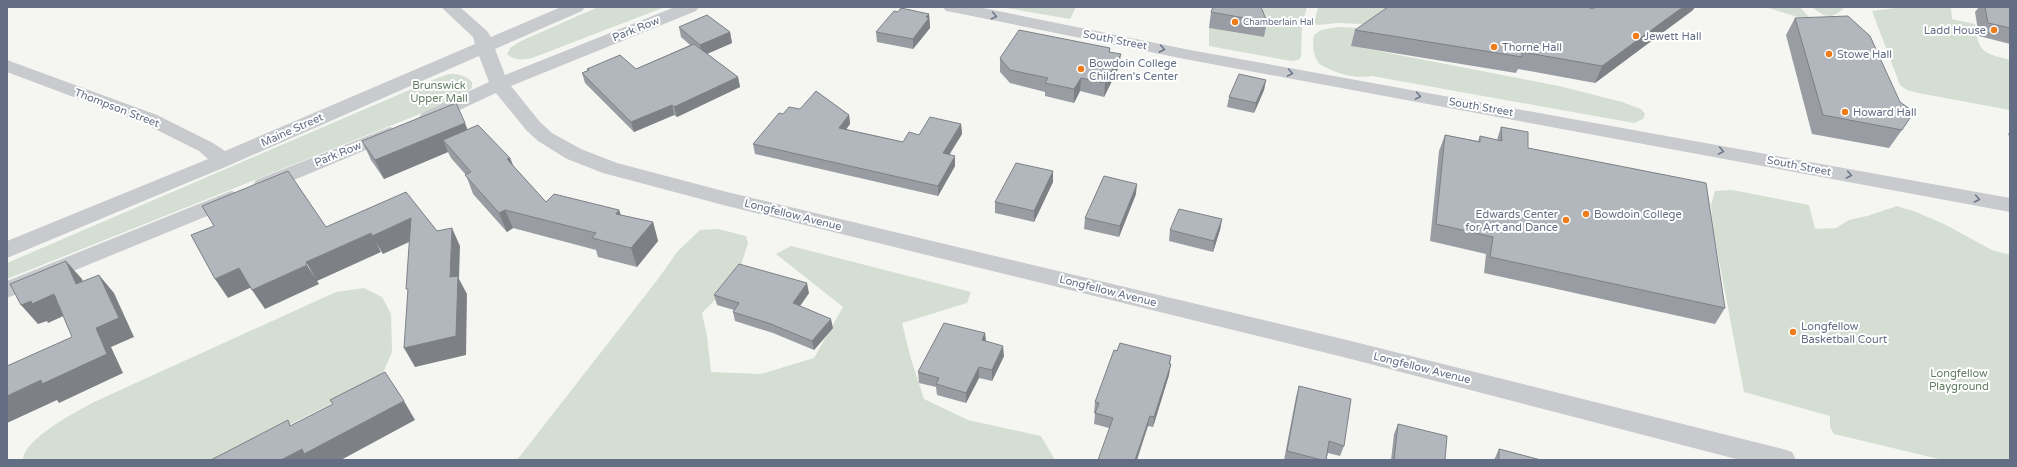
<svg xmlns="http://www.w3.org/2000/svg" width="2017" height="467" viewBox="0 0 2017 467" font-family="'Varela Round',sans-serif">
  <style>
    .green { fill: #d5ded3 }
    .lines { fill: none; stroke-linecap: round; stroke-linejoin: round }
    .minor { fill: #c8cace; fill-rule: evenodd }
    .wall { fill: #999da3 }
    .shaded-wall { fill: #7d8085 }
    .building { fill: #b2b7be; stroke: #7d8085 }
    .oneway { stroke: #6d778c }
    .poi-dot { fill: #ee7c1a; stroke: #fff; stroke-width: 1.5 }
    .labels { text-anchor: middle; dominant-baseline: central; stroke-width: 4; stroke-linejoin: round; paint-order: stroke }
    .far-poi-label { font-size: 9px; fill: #636e85; stroke: #fff; text-anchor: start }
    .street-label { font-size: 11px; fill: #636e85; stroke: #fff }
    .poi-label { font-size: 11px; fill: #636e85; stroke: #fff; text-anchor: start }
    .park-label { font-size: 11px; fill: #627c63; stroke: #fff }
  </style>
  <rect width="100%" height="100%" fill="#f5f6f2"/>
  <path class="green" d="M598,7H665L532,58C522,60 515,61 507,54L510,48L519,42Z
    M1000,7H1076L1070,19Z
    M1263,7H1307L1302,24L1301,57L1298,60L1291,61L1209,46V28L1263,37L1259,16Z
    M1318,7H1390L1385,25L1338,23L1317,25L1314,23Z
    M1765,7H1800L1809,17H1798Z
    M1812,7H1845C1832,20 1825,18 1812,7Z
    M1903,7H1951L1952,19L1975,24C1978,52 1983,53 2010,60V110L1918,93L1907,90L1900,85L1872,11Z
    M1338,27L1359,28L1352,46L1559,86L1622,102L1641,109L1645,114L1643,119L1634,123L1372,76C1354,79 1338,74 1321,65C1313,58 1312,45 1314,35L1321,30Z
    M449,74C459,74 465,75 472,82V88L460,98L7,279V263L435,79Z
    M1732,190L1809,205L1815,229L1836,228L1849,220L1867,216L1897,206L1916,212L1944,224L1992,250L2010,255V460H1943L1834,434L1830,427V416L1744,392L1713,229L1711,205L1715,191Z
    M718,229L746,236L748,243L737,278L702,313L707,336L711,372L761,374L814,358L843,307L776,254L791,246L971,292L967,303L902,323L911,359L924,399L968,420L1041,436L1055,460H517L658,279L677,252L700,230Z
    M364,288L382,297L391,314L392,352L383,373L362,388L220,460H23C24,439 77,411 94,402L336,292Z"/>
  <g class="lines">
    <path class="minor" d="M441,7H460L487,31L491,37L561,7H585L582,11L495,49L505,75L675,7H699L696,11L511,86L540,122L552,133L581,149L617,163L727,192L1347,340L1783,449L1792,452L1796,460H1740L1347,358L727,206L603,173L567,159L538,141L526,130L496,93L436,121L429,123L422,121L419,117L422,113L489,82L479,56L230,165L7,258V241L208,159L199,151L143,123L7,72V60L157,115L213,143L225,151L475,44L473,37Z
      M943,7H978L1190,50L2010,198V212L1190,60L952,12L946,11Z
      M390,127L397,129L400,133L397,137L270,190L263,192L256,190L253,185L256,180Z
      M231,191L239,193L242,198L239,203L7,298V281Z"/>
  </g>
  <path class="wall" d="M1979,7H2010V44L1979,36L1975,12Z
    M1593,9L1693,10L1595,83L1518,69L1516,73L1351,46L1355,30Z
    M898,12L929,14L930,28L913,49L877,42L876,32Z
    M1211,12L1267,22L1264,37L1209,28Z
    M1795,18L1902,130L1889,148L1812,134L1786,35Z
    M679,27L730,32L732,43L707,54L738,77L740,87L677,117L674,115L634,132L585,83L582,73L588,70L587,69H636L690,45L681,37Z
    M1110,48V52L1119,67L1104,97L1080,91L1074,103L1045,96V92L1010,83L1000,72V58Z
    M1266,80L1264,90L1254,113L1227,107L1229,97Z
    M456,103L467,129L510,158L514,167L546,202L619,210L621,215L653,222L658,241L637,267L598,257L596,250L513,228L507,232L473,194L466,175L451,158L448,152L384,179L371,160L362,141Z
    M800,109L849,115L850,124L846,129L903,142L919,135L961,124L962,134L949,155L955,166L938,196L755,154L753,144L783,114Z
    M1501,127L1725,308L1715,324L1484,273L1486,254L1430,241L1439,151L1445,135L1478,141L1480,136L1497,140Z
    M2010,132V138L2008,134Z
    M1053,182L1034,222L995,213V202Z
    M1136,194L1119,237L1084,229L1085,218Z
    M1222,219L1220,230L1213,252L1169,241L1170,230Z
    M809,293L800,306L833,328L814,350L773,333L735,321L733,312L734,310L717,305L714,295Z
    M985,333L986,341L1004,356L992,381L979,378L966,403L937,395L936,387L919,383L918,372Z
    M1117,351L1171,356L1169,375L1153,427L1148,426L1109,428L1094,424L1095,414L1094,413L1095,402Z
    M1299,386L1344,446L1340,456L1328,453L1326,460H1284L1296,397Z
    M1398,424L1445,460H1391L1394,434Z
    M1499,449L1541,460H1494Z"/>
  <path class="shaded-wall" d="M1683,7H1695L1693,10L1595,83L1602,66Z
    M929,14L930,28L913,49V39L926,17Z
    M730,32L732,43L702,56L700,45Z
    M1121,54L1119,67L1104,97L1105,83Z
    M738,77L740,87L677,117L674,107Z
    M1081,78L1080,91L1074,103V89Z
    M1266,80L1264,90L1254,113L1256,103Z
    M672,105L674,115L634,132L631,122Z
    M849,115L850,124L840,138L839,128Z
    M465,123L472,141L443,140L448,152L384,179L375,160Z
    M961,124L962,134L944,163L943,153Z
    M955,156V166L938,196V186Z
    M510,158L517,176L507,159Z
    M1053,171V182L1034,222V211Z
    M1137,184L1136,194L1119,237L1120,226Z
    M505,210L513,228L507,232L499,213Z
    M619,210L625,229L616,214Z
    M411,218L420,237L383,254L372,236Z
    M1222,219L1220,230L1213,252L1214,241Z
    M653,222L658,241L637,267L631,248Z
    M452,228L460,246L459,279L467,294L466,355L415,367L404,348L450,277Z
    M371,233L381,252L317,281L306,262Z
    M66,261L82,279L92,303L76,284Z
    M307,265L319,284L265,309L252,290Z
    M239,268L252,287L228,298L215,279Z
    M99,275L114,293L134,337L111,347L123,373L59,403L57,400L7,423V396L41,380L96,328Z
    M807,283L809,293L795,313L793,303Z
    M54,294L70,313L48,323L47,321L38,324L21,305L31,301Z
    M831,319L833,328L814,350L812,341Z
    M985,333L986,344L982,340Z
    M1003,346L1004,356L992,381V370Z
    M1171,364L1169,375L1153,427L1154,417Z
    M979,367V378L966,403V393Z
    M404,401L415,420L341,460H281L302,449Z
    M1150,416L1148,426L1137,460H1135Z"/>
  <path class="building" d="M1213,7H1261L1267,22L1211,12Z
    M1388,7H1588L1593,9L1595,7H1683L1602,66L1522,52V57L1355,30Z
    M1985,7H2010V28L1988,23Z
    M901,8L929,14L926,17L929,18L913,39L876,32L894,11L898,12Z
    M707,15L730,32L700,45L679,27Z
    M1848,16L1870,36L1900,102L1914,112L1902,130L1823,115L1795,18Z
    M1019,30L1110,48L1109,52L1121,54L1105,83L1081,78L1074,89L1045,83L1048,78L1010,70L1000,58Z
    M694,44L738,77L674,107L672,105L631,122L582,73L589,70L587,69L620,55L636,69Z
    M1239,74L1266,80L1256,103L1229,97Z
    M816,91L849,115L839,128L903,142L909,132L919,135L930,117L961,124L943,153L955,156L938,186L753,144L779,113L783,114L789,107L800,109Z
    M456,103L465,123L375,160L362,141Z
    M478,125L510,158L507,159L546,202L554,194L619,210L616,214L653,222L631,248L592,238L596,233L505,210L499,213L465,175L471,172L443,140Z
    M1501,127L1528,132V148L1706,183L1725,308L1490,257L1493,237L1436,224L1445,135L1480,142V136L1502,141Z
    M1016,163L1053,171L1034,211L995,202Z
    M288,171L326,227L406,192L437,231L452,228L450,277L458,276L456,336L404,348L408,289H406L411,218L372,236L371,233L306,262L307,265L252,290L239,268L215,279L191,235L214,226L202,206Z
    M1104,176L1137,184L1120,226L1085,218Z
    M1179,209L1222,219L1214,241L1170,230Z
    M66,261L76,284L99,275L119,318L96,328L107,354L42,384L41,380L7,396V366L72,337L54,294L32,304L31,301L21,305L10,284Z
    M739,264L807,283L793,303L831,319L812,341L771,324L733,312L739,303L714,295Z
    M944,323L985,333L982,340L1003,346L992,370L979,367L966,393L936,384L939,378L918,372Z
    M1120,343L1171,356L1169,364H1171L1154,417L1150,416L1135,460H1098L1113,418L1095,413L1099,403L1095,402L1114,350L1117,351Z
    M385,372L404,401L304,454L302,449L281,460H211L288,420L290,426L333,404L330,400Z
    M1299,386L1351,399L1344,446L1329,441L1326,460H1322L1287,451Z
    M1398,424L1447,436L1445,460H1394Z
    M1499,449L1541,460H1499Z"/>
  <defs><path id="oneway-chevron" d="M-2-3.5L2.5 0L-2 3.5" fill="none" stroke-width="1.6" stroke-linecap="round" stroke-linejoin="round"/></defs>
  <g class="oneway">
    <use href="#oneway-chevron" transform="translate(994 16) rotate(12)"/>
    <use href="#oneway-chevron" transform="translate(1162 49) rotate(11)"/>
    <use href="#oneway-chevron" transform="translate(1290 73) rotate(10)"/>
    <use href="#oneway-chevron" transform="translate(1418 96) rotate(10)"/>
    <use href="#oneway-chevron" transform="translate(1721 151) rotate(10)"/>
    <use href="#oneway-chevron" transform="translate(1849 175) rotate(11)"/>
    <use href="#oneway-chevron" transform="translate(1977 199) rotate(11)"/>
  </g>
  <g class="poi-dot">
    <circle cx="1235" cy="22" r="4"/>
    <circle cx="1994" cy="30" r="4"/>
    <circle cx="1636" cy="36" r="4"/>
    <circle cx="1494" cy="47" r="4"/>
    <circle cx="1829" cy="54" r="4"/>
    <circle cx="1081" cy="69" r="4"/>
    <circle cx="1845" cy="112" r="4"/>
    <circle cx="1586" cy="214" r="4"/>
    <circle cx="1566" cy="220" r="4"/>
    <circle cx="1793" cy="332" r="4"/>
  </g>
  <g class="labels">
    <g class="far-poi-label">
      <text x="1243" y="22">Chamberlain Hal</text>
    </g>
    <g class="street-label">
      <text transform="translate(636 29) rotate(-22)">Park Row</text>
      <text transform="translate(1115 40) rotate(11)">South Street</text>
      <text transform="translate(1481 107) rotate(10)">South Street</text>
      <text transform="translate(117 108) rotate(21)">Thompson Street</text>
      <text transform="translate(292 130) rotate(-24)">Maine Street</text>
      <text transform="translate(338 154) rotate(-22)">Park Row</text>
      <text transform="translate(1799 166) rotate(11)">South Street</text>
      <text transform="translate(793 215) rotate(14)">Longfellow Avenue</text>
      <text transform="translate(1108 291) rotate(14)">Longfellow Avenue</text>
      <text transform="translate(1422 368) rotate(14)">Longfellow Avenue</text>
    </g>
    <g class="poi-label">
      <text x="1986" y="30" text-anchor="end">Ladd House</text>
      <text x="1644" y="36">Jewett Hall</text>
      <text x="1502" y="47">Thorne Hall</text>
      <text x="1837" y="54">Stowe Hall</text>
      <text x="1089" y="63">Bowdoin College<tspan x="1089" dy="13">Children's Center</tspan></text>
      <text x="1853" y="112">Howard Hall</text>
      <text x="1558" y="214" text-anchor="end">Edwards Center<tspan x="1558" dy="13">for Art and Dance</tspan></text>
      <text x="1594" y="214">Bowdoin College</text>
      <text x="1801" y="326">Longfellow<tspan x="1801" dy="13">Basketball Court</tspan></text>
    </g>
    <g class="park-label">
      <text x="439" y="85">Brunswick<tspan x="439" dy="13">Upper Mall</tspan></text>
      <text x="1959" y="373">Longfellow<tspan x="1959" dy="13">Playground</tspan></text>
    </g>
  </g>
  <rect width="2017" height="467" fill="none" stroke="#636e85" stroke-width="16"/>
</svg>
